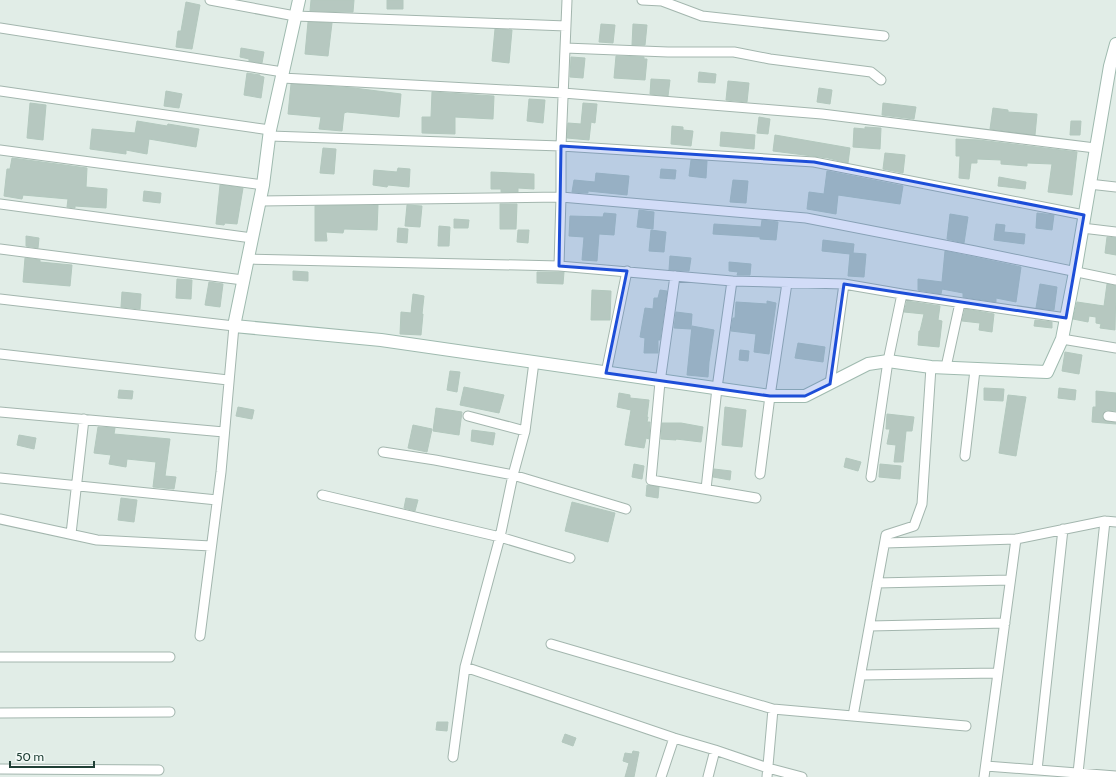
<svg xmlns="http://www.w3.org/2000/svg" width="1116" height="777" viewBox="0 0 1116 777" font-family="Cabin,sans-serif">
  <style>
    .building { fill: #b6c8c0; stroke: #b3c8be }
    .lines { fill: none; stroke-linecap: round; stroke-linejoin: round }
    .street-casing { stroke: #a3b6ae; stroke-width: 11 }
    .secondary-casing { stroke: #9fbaaf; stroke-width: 14 }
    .street { stroke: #fff; stroke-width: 9 }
    .secondary { stroke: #fff; stroke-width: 12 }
    .marked { fill: #1d4ed8; fill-opacity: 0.2; stroke: #1d4ed8; stroke-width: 3; stroke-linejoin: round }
  </style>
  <rect width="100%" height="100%" fill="#e1ede7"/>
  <path class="building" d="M311,0H354L353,12L310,11Z
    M387,0H403V9H387Z
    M186,2L200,5L192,49L176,47L178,31H181Z
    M308,22L332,23L328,56L305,54Z
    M601,24L615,25L613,43L599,42Z
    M633,24L647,25L645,45H632Z
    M495,29L512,30L509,63L492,61Z
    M241,48L264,52L262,63L249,61V59L240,57Z
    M616,56L644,57V59H647L645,80L614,78Z
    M571,57L585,58L583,78L570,77Z
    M699,72L716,74L715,83L698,82Z
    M247,73L260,75V76L264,77L261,98L244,95Z
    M651,79L670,80L668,96L650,94Z
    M728,81L749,83L747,102L726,100Z
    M291,84L354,88L401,94L399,117L347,112L344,113L342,131L319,129L321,117L288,114Z
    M819,88L832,90L830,104L817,102Z
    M166,91L182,94L179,108L164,106Z
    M432,92L494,96L493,119L455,117V134L422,133V117H431Z
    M529,99L545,100L543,123L527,121Z
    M30,103L46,105L43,140L27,138Z
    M583,103L597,104L595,123L591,122L589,140L567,138L568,123L581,124Z
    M883,103L916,107L914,119L882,115Z
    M993,108L1008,110V112L1037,114L1035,135L990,129Z
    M759,117L770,119L768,134L757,133Z
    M137,121L167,126L168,124L199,129L196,147L149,139L147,154L126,150V154L90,149L92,129L135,133Z
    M1071,121H1081L1080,135H1070Z
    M672,126L683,127V130L693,131L691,146L671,144Z
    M865,127L881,128L880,149L853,147L854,128L865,129Z
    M721,132L755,135L754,149L720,146Z
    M775,135L850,148L848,163L828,158L773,151Z
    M956,139L979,140L1077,152L1072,195L1048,192L1052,164L1027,163V166L1001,164V160L977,159V163H971L969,179L959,178L960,156H956Z
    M323,148L336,149L334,174L320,173Z
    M885,153L905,155L903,173L883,169Z
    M12,158L87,168L86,187L107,189L106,208L75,206V208L67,207L68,199L23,195L22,199L4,196L7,169H10Z
    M691,160L707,161L706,178L689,176Z
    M398,168L410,169L409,187L388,185L387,187L373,185L374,170L397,172Z
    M661,169L676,170L675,179L660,178Z
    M827,171L903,186L900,204L838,195L836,214L807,209L809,192L824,194Z
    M491,172L534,174V189L518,188V192H501V189H491Z
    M596,173L629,176L627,195L588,191V193L572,192L574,180L595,182Z
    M999,177L1026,182L1025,189L998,186Z
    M733,180L748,181L746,203L730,202Z
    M220,185L243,188L237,224L225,223L224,225L216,224Z
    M144,191L161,193L160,203L143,201Z
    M500,204H517L516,229H500Z
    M378,205L377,230L344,229L343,233L326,232L327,241H315V206Z
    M407,205L422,206L420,227L405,226Z
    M639,210L654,212L653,229L637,227Z
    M604,213L616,214L614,235L599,234L597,261L582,260L584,237L569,236L570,216L603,217Z
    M1037,213L1054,215L1052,230L1036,228Z
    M950,214L968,217L964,243L947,239Z
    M454,219L469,220L468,228H454Z
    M762,220L778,222L776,240L760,239V237L713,234L714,224L761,227Z
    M996,224L1005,225L1004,232L1025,234L1024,244L994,240Z
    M439,226L450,227L449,246H438Z
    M398,228L408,229L407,243L397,242Z
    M518,230H529L528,243L517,242Z
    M651,230L666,232L664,252L649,251Z
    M26,236L39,238L38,248L26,246Z
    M1107,237L1116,238V255L1105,253Z
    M823,240L854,244L853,253L866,254L864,277L848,276L850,254L822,251Z
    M945,251L1021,267L1016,302L996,298V302L963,297V293L942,289L941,294L918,290V279L942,282Z
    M670,256L691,258L689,271L669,270Z
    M25,258L40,260V262L72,265L70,286L23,282Z
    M729,262L751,264L750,275H737L738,272L729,271Z
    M293,271L308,272V281L293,280Z
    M537,272H564L563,284L537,283Z
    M177,279L192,280L191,299L176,298Z
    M209,282L223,284L220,307L205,305Z
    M1040,284L1057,287L1054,310L1036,308Z
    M1107,284L1116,286L1115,330L1100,328L1101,324L1096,323V317L1089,316L1088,322L1073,319L1077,302L1104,306Z
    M592,290L611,291L610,320H591Z
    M660,290L667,291L660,340H658V353H644L645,338L640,337L645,308L653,309L654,298H658Z
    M122,292L141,294L140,309L121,307Z
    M413,294L424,296L422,314H423L421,335L400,334L401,312L411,313Z
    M767,301L776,303L769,354L754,352L756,334L731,331L733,318H735L736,302L767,304Z
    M907,301L940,306L938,320L942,321L939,347L918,345L919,331H920L924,314L904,312Z
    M965,309L994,314L992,332L979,330L980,323L962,321Z
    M676,312L692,314L691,329L674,328Z
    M1035,320L1052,322V328L1034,326Z
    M692,326L714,330L709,362L708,377L687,375Z
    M798,343L825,347L823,362L795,358Z
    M740,350L749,351L748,361L739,360Z
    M1065,352L1082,355L1079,374L1062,371Z
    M450,371L460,372L457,392L447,390Z
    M464,387L504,395L499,413L460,405Z
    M984,388L1004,389L1003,401L984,400Z
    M1059,388L1076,390L1075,400L1058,398Z
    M119,390L133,391L132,399L118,398Z
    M1096,391L1116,393V411L1106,410L1102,416L1105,421L1116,423V424L1092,422L1093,407H1096Z
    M619,393L630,395V398L649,400L647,417H648L647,422H650L649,439L646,438L644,448L625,445L631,410L617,407Z
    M1008,395L1026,397L1016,456L999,453Z
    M238,407L254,410L252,419L236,416Z
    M725,407L746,410L742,447L722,445Z
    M436,408L462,412L459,435L433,431Z
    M887,414L914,417L912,431H906L903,462H894L896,445L887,444L890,429H886Z
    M662,423H681L703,427L701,442L676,439V440L661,439Z
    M413,425L432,429L427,452L408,448Z
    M98,427L115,428L114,434L170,439L165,476L176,477L174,489L153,487L156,462L127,459L126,467L109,464L111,455L94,453Z
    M472,430L495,433L493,445L471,441Z
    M19,435L36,438L34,449L17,445Z
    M846,458L861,462L858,471L844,467Z
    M634,464L644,466L642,479L632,477Z
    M880,464L901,466L900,479L879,477Z
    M714,469L731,471L730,480L713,477Z
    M647,485L659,487L658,498L646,496Z
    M121,498L137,500L134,522L118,520Z
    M406,498L418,500L415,511L404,508Z
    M572,502L615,513L608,542L565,531Z
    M437,722H448L447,731L436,730Z
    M565,734L576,738L573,746L562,742Z
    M633,751L639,752L634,777H625L629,763L623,761L625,753L632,754Z"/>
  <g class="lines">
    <defs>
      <path id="street" d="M210,0L295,16L566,26
        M642,0L662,1L702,16L884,36
        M0,28L283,72
        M565,48L668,52H734L770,59L871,72L881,80
        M282,78L563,93L822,114L1095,148
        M0,91L270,130
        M270,136L561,146L814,162L1084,215
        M0,150L263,185
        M1089,184L1116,187
        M260,201L561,197L806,218L975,251L1116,280
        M0,204L252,238
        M1082,228L1116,232
        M0,249L243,280
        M248,259L559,266L732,281L844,284L902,294L1066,318
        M559,266L561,197V146L567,0
        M675,276L660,382L651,480L756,498
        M0,299L234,326L221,472L200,636
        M1062,339L1116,348
        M0,354L228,380
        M946,367L960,303
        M606,373L627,271
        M830,384L844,284
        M0,412L224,432
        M468,416L525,431
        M1108,416L1116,417
        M383,452L435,460L513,475L626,509
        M965,456L975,370
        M760,474L770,396L787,283
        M871,477L888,361L902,294
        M0,478L217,500
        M706,489L717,388L732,281
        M322,495L500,537L570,558
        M0,519L97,540L211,546
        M71,534L84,419
        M885,543L1016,539L1105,521L1116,522
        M877,583L1010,580
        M870,626L1005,623
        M551,644L773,709L966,726
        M0,657H170
        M465,667L674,738L715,750L768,768L802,777
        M861,675L998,673
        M0,713L170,712
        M853,716L886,535L914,526L922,504L931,367
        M453,757L465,667L500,537L513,475L525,431L534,362
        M986,766L1116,776
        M0,769L159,770
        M1037,770L1063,529
        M1078,773L1105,521
        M661,777L674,738
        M708,777L715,750
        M767,777L773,709
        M984,777L1016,539"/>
      <path id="secondary" d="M299,0L270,130L263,185L234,326L381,340L770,396H805L868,364L888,361L931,367L1047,372L1062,339L1075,272L1110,66L1116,44"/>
    </defs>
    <use href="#street" class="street-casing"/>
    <use href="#secondary" class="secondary-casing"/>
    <use href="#street" class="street"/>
    <use href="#secondary" class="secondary"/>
  </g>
  <path class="marked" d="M561,146L814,162L1084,215L1066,318L844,284L830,384L805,396H770L606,373L627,271L559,266Z"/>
  <path d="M10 761v6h84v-6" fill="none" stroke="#204036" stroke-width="2"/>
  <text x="16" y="761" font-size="12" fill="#204036" stroke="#f2f9f6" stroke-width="3" paint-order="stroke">50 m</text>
</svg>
